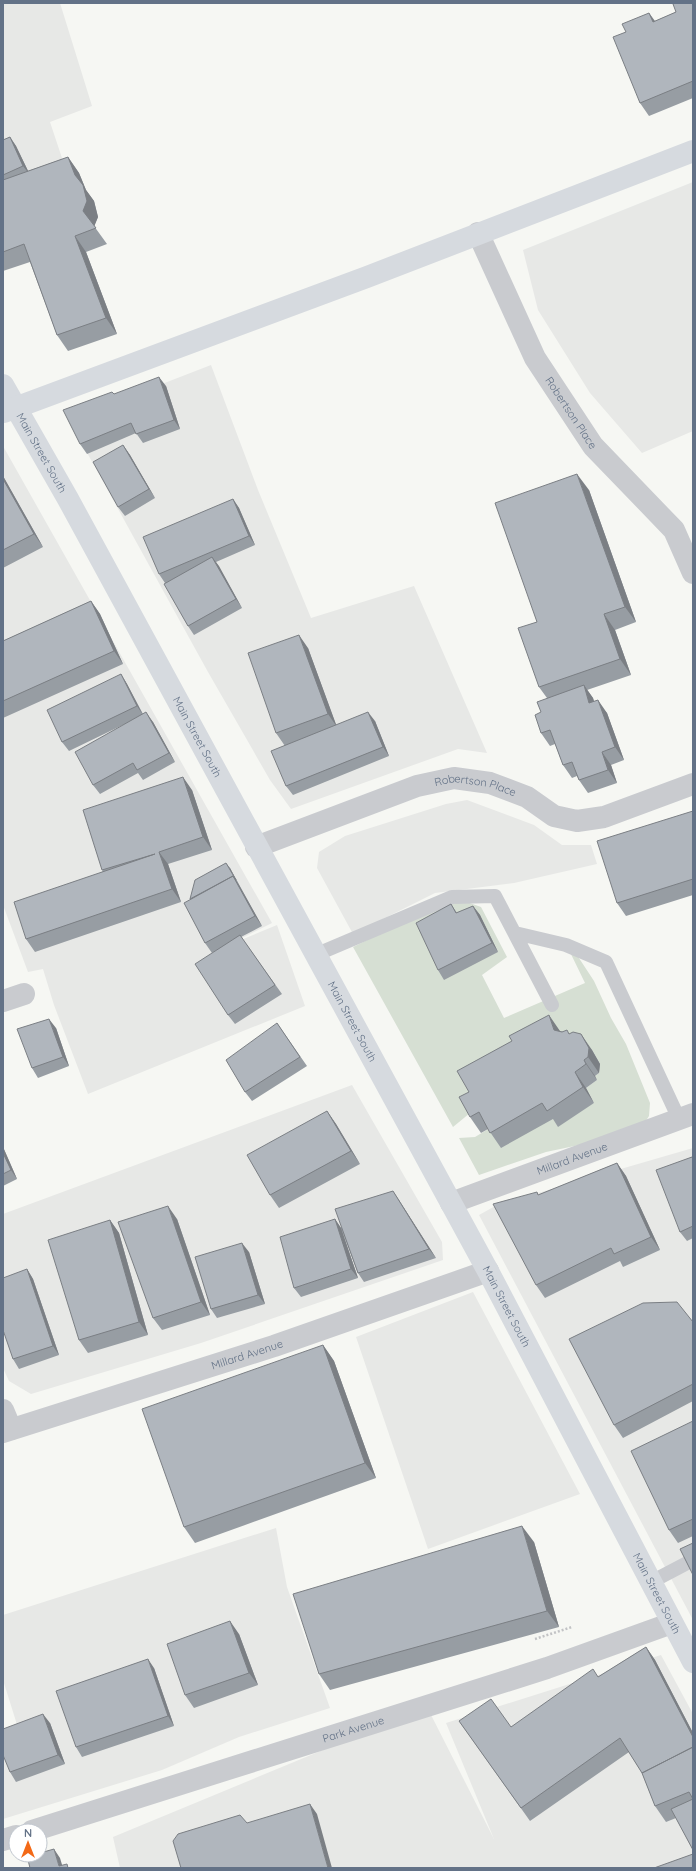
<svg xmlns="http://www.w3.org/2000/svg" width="696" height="1871" viewBox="0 0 696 1871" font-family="Quicksand,sans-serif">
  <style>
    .built { fill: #e7e8e6 }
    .green { fill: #d6dfd3 }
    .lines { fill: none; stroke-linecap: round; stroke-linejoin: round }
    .path { stroke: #c2c3c5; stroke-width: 2.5; stroke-dasharray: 2 2; stroke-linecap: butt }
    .service { stroke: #c9cbcf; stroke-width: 14 }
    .minor { stroke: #c9cbcf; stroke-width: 22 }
    .tertiary { stroke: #c9cbcf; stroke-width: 22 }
    .secondary { stroke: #d6dadf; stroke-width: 22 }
    .wall { fill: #979da3 }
    .shaded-wall { fill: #7b7f84 }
    .building { fill: #b0b6bd; stroke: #7b7f84 }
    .labels { text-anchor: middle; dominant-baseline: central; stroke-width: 4; stroke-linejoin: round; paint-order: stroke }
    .street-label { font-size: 11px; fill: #637287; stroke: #fff }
  </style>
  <rect width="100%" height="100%" fill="#f6f7f3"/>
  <path class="built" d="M3,3H60L92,106L50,122L66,170L3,197Z
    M693,182V431L642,453L590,393L538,310L523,250Z
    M211,365L258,490L311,618L414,586L487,753L458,749L291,809L270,780L208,672L69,420Z
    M3,446L272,923L222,948L277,925L305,1006L88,1094L54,1005L43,969L28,972L3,905Z
    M467,800L534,825L562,845H591L597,864L514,883L435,893L353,934L317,868L319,852L345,836L446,804Z
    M352,1085L442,1242L443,1260L201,1343L31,1394L9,1381L3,1368V1214Z
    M693,1148V1620L479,1215L497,1205Z
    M473,1292L580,1494L428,1549L356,1337Z
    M276,1528L287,1587L330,1708L239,1737L162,1770L3,1819V1737L19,1731L3,1680V1615Z
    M661,1655L693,1714V1868H120L113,1837L427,1707L494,1839L446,1723Z"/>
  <path class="green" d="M464,901L481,907L507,957L482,975L504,1018L585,983L569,950L575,952L594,981L611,1018L626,1044L650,1103L649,1116L642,1127L603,1140L546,1152L479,1175L459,1138L475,1137L490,1128L553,1119L594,1103L586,1088L597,1080L595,1076L599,1073L600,1064L592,1050L470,1113L453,1127L353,947L424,912Z"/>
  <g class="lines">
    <path class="path" d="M535,1639L572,1627"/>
    <path class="service" d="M515,933L566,945L606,962L679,1119
      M315,955L452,897L495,896L552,1005
      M651,1582L693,1560"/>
    <g class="minor">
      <path id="s1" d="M478,233L535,358L593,446L674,530L693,573"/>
      <path id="s2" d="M256,847L417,786L454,778L490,783L527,797L554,816L577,821L604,817L693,784"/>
      <path d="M3,1001L24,994"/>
      <path id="s3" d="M451,1203L693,1114"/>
      <path d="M3,1410L11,1429"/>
    </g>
    <g class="tertiary">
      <path id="s4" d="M3,1432L274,1346L488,1271"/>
      <path id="s5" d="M32,1831L547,1668L672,1623"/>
      <path d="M3,1840L16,1836"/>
    </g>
    <g class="secondary">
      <path id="s6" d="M3,385L68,499L488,1271L693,1662"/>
      <path d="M4,412L367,277L693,151"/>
    </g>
  </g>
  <path class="wall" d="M693,3V98L649,116L640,103L626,32L649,13L655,21L676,12Z
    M10,137L16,146L28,171L68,157L79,173L86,190L94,201L98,217L94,226L107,244L86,252L117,334L68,351L57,335L30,262L3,271V140Z
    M166,386L180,429L143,443L136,433L87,454L80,444L114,394Z
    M123,445L130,455L155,498L125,516L118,507Z
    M3,476L43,547L3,568Z
    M589,490L636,622L615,630L631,675L587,690L593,698L594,701L607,713L624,760L611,765L617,783L588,793L579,780L577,776L572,778L563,765L555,744L550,746L541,733V712L547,698L539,687L537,622Z
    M233,499L239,508L255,545L216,562L242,608L194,635L188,626L165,583L159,574Z
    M91,601L100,614L123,664L3,718V641Z
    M308,648L336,725L375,721L389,756L293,795L286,786L285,746L276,733Z
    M121,674L127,684L143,714L153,722L175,762L143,780L138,773L100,794L93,785L131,721L69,751L62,742Z
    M192,790L212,850L168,864L181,902L35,952L26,939L103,871L102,870Z
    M693,811V895L626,916L617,903Z
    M230,868L262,926L241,937L282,994L235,1024L228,1015L217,950L212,953L205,943L190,899Z
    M451,904L457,913L473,906L480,915L498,952L444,980L438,970Z
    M277,1023L307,1066L252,1101L245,1092Z
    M56,1028L69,1066L38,1078L32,1068Z
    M560,1031L570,1034L592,1050L600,1064L599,1073L595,1076L597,1080L586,1088L594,1103L558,1127L553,1119L501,1148L488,1129L481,1133L470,1117Z
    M327,1111L336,1124L360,1164L279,1208L270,1195Z
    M3,1147L17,1179L3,1186Z
    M692,1157L693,1159V1238L687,1241L680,1232Z
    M617,1163L626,1176L660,1250L623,1267L620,1261L545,1298L536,1285L539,1195Z
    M393,1191L436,1258L364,1282L358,1273L341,1228L358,1278L301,1297L294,1288L335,1219L341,1228Z
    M177,1219L210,1315L162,1330L153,1318Z
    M110,1220L119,1233L148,1335L88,1353L79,1340Z
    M249,1252L265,1304L217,1318L211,1309Z
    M27,1269L33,1279L59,1355L19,1369L13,1359Z
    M693,1322V1401L623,1438L614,1425Z
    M323,1345L334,1361L376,1478L195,1543L184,1527Z
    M693,1421V1536L678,1543L669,1530Z
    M534,1542L559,1627L330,1690L319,1674Z
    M239,1634L258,1685L194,1708L185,1695Z
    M646,1647L655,1660L693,1733V1850L676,1818L666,1822L655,1806L642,1773L629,1752L530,1821L459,1721L511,1727L598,1677Z
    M154,1668L174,1726L82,1757L76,1747Z
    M50,1723L65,1764L16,1782L10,1772Z"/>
  <path class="shaded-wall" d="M649,13L658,26L653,22Z
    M10,137L16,146L30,175L23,166Z
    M68,157L79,173L86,190L94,201L98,217L94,227L83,211L75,175Z
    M75,236L86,252L117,334L106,318Z
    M159,377L166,386L180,429L174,420Z
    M123,445L130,455L155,498L149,489Z
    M577,474L589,490L636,622L625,607Z
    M3,476L43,547L34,534L3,479Z
    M233,499L239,508L255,545L249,536Z
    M212,557L219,566L242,608L236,599Z
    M91,601L100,614L123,664L114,651Z
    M604,614L615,630L631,675L620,659Z
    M299,635L308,648L337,727L328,714Z
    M121,674L127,684L143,715L137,706Z
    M584,685L593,698L598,716L589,703Z
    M598,700L607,713L624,760L615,747Z
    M146,712L153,722L175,762L169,753Z
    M368,712L375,721L389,756L383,747Z
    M602,752L611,765L617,783L608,770Z
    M183,777L192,790L212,850L203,837Z
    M159,852L168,864L181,902L172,889Z
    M226,863L230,868L239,885L236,880Z
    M233,876L239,885L262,926L255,916Z
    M473,906L480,915L498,952L492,943Z
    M549,1015L560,1031L566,1046L554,1030Z
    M49,1019L56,1028L69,1066L63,1057Z
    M581,1034L592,1050L600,1064L599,1073L588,1057Z
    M584,1060L595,1076L597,1080L586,1064Z
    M575,1072L586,1088L594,1103L583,1087Z
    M327,1111L336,1124L360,1164L351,1151Z
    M3,1147L17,1179L11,1170L3,1153Z
    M617,1163L626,1176L660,1250L651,1237Z
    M393,1191L399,1200L436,1258L429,1249Z
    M168,1206L177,1219L210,1315L201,1302Z
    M335,1219L341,1228L358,1278L351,1269Z
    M110,1220L119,1233L148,1335L139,1322Z
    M242,1243L249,1252L265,1304L258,1295Z
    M27,1269L33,1279L59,1355L53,1346Z
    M323,1345L334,1361L376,1478L365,1463Z
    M522,1526L534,1542L559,1627L547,1611Z
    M230,1621L239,1634L258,1685L249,1673Z
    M646,1647L655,1660L693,1733V1737Z
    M148,1659L154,1668L174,1726L168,1716Z
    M43,1714L50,1723L65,1764L58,1755Z
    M310,1804L317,1814L332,1868H328Z
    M54,1849L60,1858L63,1868L59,1866Z"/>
  <path class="building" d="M676,3H693V81L640,103L613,37L626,32L622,24L649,13L653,22L676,12L673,4Z
    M10,137L23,166L3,175V140Z
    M68,157L75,175L83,185L87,201L83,211L96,228L75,236L106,318L57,335L24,244L3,252V180Z
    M159,377L174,420L136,434L131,423L80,444L63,410L112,392L114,394Z
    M123,445L149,489L118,507L93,462Z
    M577,474L625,607L604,614L620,659L539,687L518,628L537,622L495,503Z
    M3,479L34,534L3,550Z
    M233,499L249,536L159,574L143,537Z
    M212,557L236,599L188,626L164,584Z
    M91,601L114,651L3,701V641Z
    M299,635L328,714L276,733L248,653Z
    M121,674L137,706L62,742L47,710Z
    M584,685L589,703L598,700L615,747L602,752L608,770L579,780L572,762L563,765L550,730L541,733L535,715L541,712L537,702Z
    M146,712L169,753L137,770L133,763L93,785L75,752Z
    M368,712L383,747L286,786L271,751Z
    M183,777L203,837L159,852L172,889L26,939L14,902L155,854L102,870L83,810Z
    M693,811V879L617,903L597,841Z
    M226,863L236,880L233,876L190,899L195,880Z
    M233,876L255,916L205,943L184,903Z
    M451,904L456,913L473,906L492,943L438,970L416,923Z
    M240,935L275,985L228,1015L195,964Z
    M549,1015L554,1030L562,1032L567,1030L569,1034L573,1032L581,1034L589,1048L588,1057L584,1060L586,1064L575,1072L583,1087L547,1111L542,1103L490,1133L479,1112L470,1117L459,1097L469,1092L457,1071L512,1041L509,1036Z
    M49,1019L63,1057L32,1068L17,1029Z
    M277,1023L300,1057L245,1092L226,1060Z
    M327,1111L351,1151L270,1195L247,1155Z
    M3,1153L11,1170L3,1174Z
    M692,1157L693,1160V1226L680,1232L656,1170Z
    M617,1163L651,1237L614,1254L611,1248L536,1285L493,1204L537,1192L538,1195Z
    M393,1191L429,1249L358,1273L335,1209Z
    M168,1206L201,1302L153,1318L118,1222Z
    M335,1219L351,1269L294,1288L280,1237Z
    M110,1220L139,1322L79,1340L48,1240Z
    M242,1243L258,1295L211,1309L195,1257Z
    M27,1269L53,1346L13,1359L3,1330V1278Z
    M677,1302L693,1322V1384L614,1425L569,1339L643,1303Z
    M323,1345L365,1463L184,1527L142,1409Z
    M693,1421V1519L669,1530L631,1451Z
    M522,1526L547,1611L319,1674L293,1594Z
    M693,1543V1575L680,1549Z
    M230,1621L249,1673L185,1695L167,1644Z
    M646,1647L693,1737V1747L642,1773L620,1738L521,1808L459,1721L491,1699L511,1727L593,1669L598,1677Z
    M148,1659L168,1716L76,1747L56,1691Z
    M43,1714L58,1755L10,1772L3,1755V1729Z
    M693,1747V1850L671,1809L693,1799L689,1792L655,1806L642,1773Z
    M310,1804L328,1868H181L173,1841L178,1834L240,1815L247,1823Z
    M54,1849L59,1866L67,1864L68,1868H30L27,1856L32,1855H40V1853Z
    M693,1854V1868H654Z"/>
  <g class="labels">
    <g class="street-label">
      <text stroke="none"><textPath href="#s1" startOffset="203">Robertson Place</textPath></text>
      <text stroke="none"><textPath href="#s6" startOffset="78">Main Street South</textPath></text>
      <text stroke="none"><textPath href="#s6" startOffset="402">Main Street South</textPath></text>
      <text stroke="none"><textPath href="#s2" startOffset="232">Robertson Place</textPath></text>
      <text stroke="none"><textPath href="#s6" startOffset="726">Main Street South</textPath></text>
      <text stroke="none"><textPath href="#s3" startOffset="129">Millard Avenue</textPath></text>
      <text stroke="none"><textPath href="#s6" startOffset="1050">Main Street South</textPath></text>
      <text stroke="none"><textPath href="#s4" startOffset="256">Millard Avenue</textPath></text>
      <text stroke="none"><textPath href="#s6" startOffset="1374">Main Street South</textPath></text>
      <text stroke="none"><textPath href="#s5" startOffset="337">Park Avenue</textPath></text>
    </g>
  </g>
  <rect width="696" height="1871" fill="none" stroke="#637287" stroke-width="8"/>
  <g transform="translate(28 1843)"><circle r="19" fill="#ffffff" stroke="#c1c7cf"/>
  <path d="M0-3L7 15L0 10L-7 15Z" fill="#f36917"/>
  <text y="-6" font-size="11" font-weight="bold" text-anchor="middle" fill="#637287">N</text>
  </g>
</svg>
